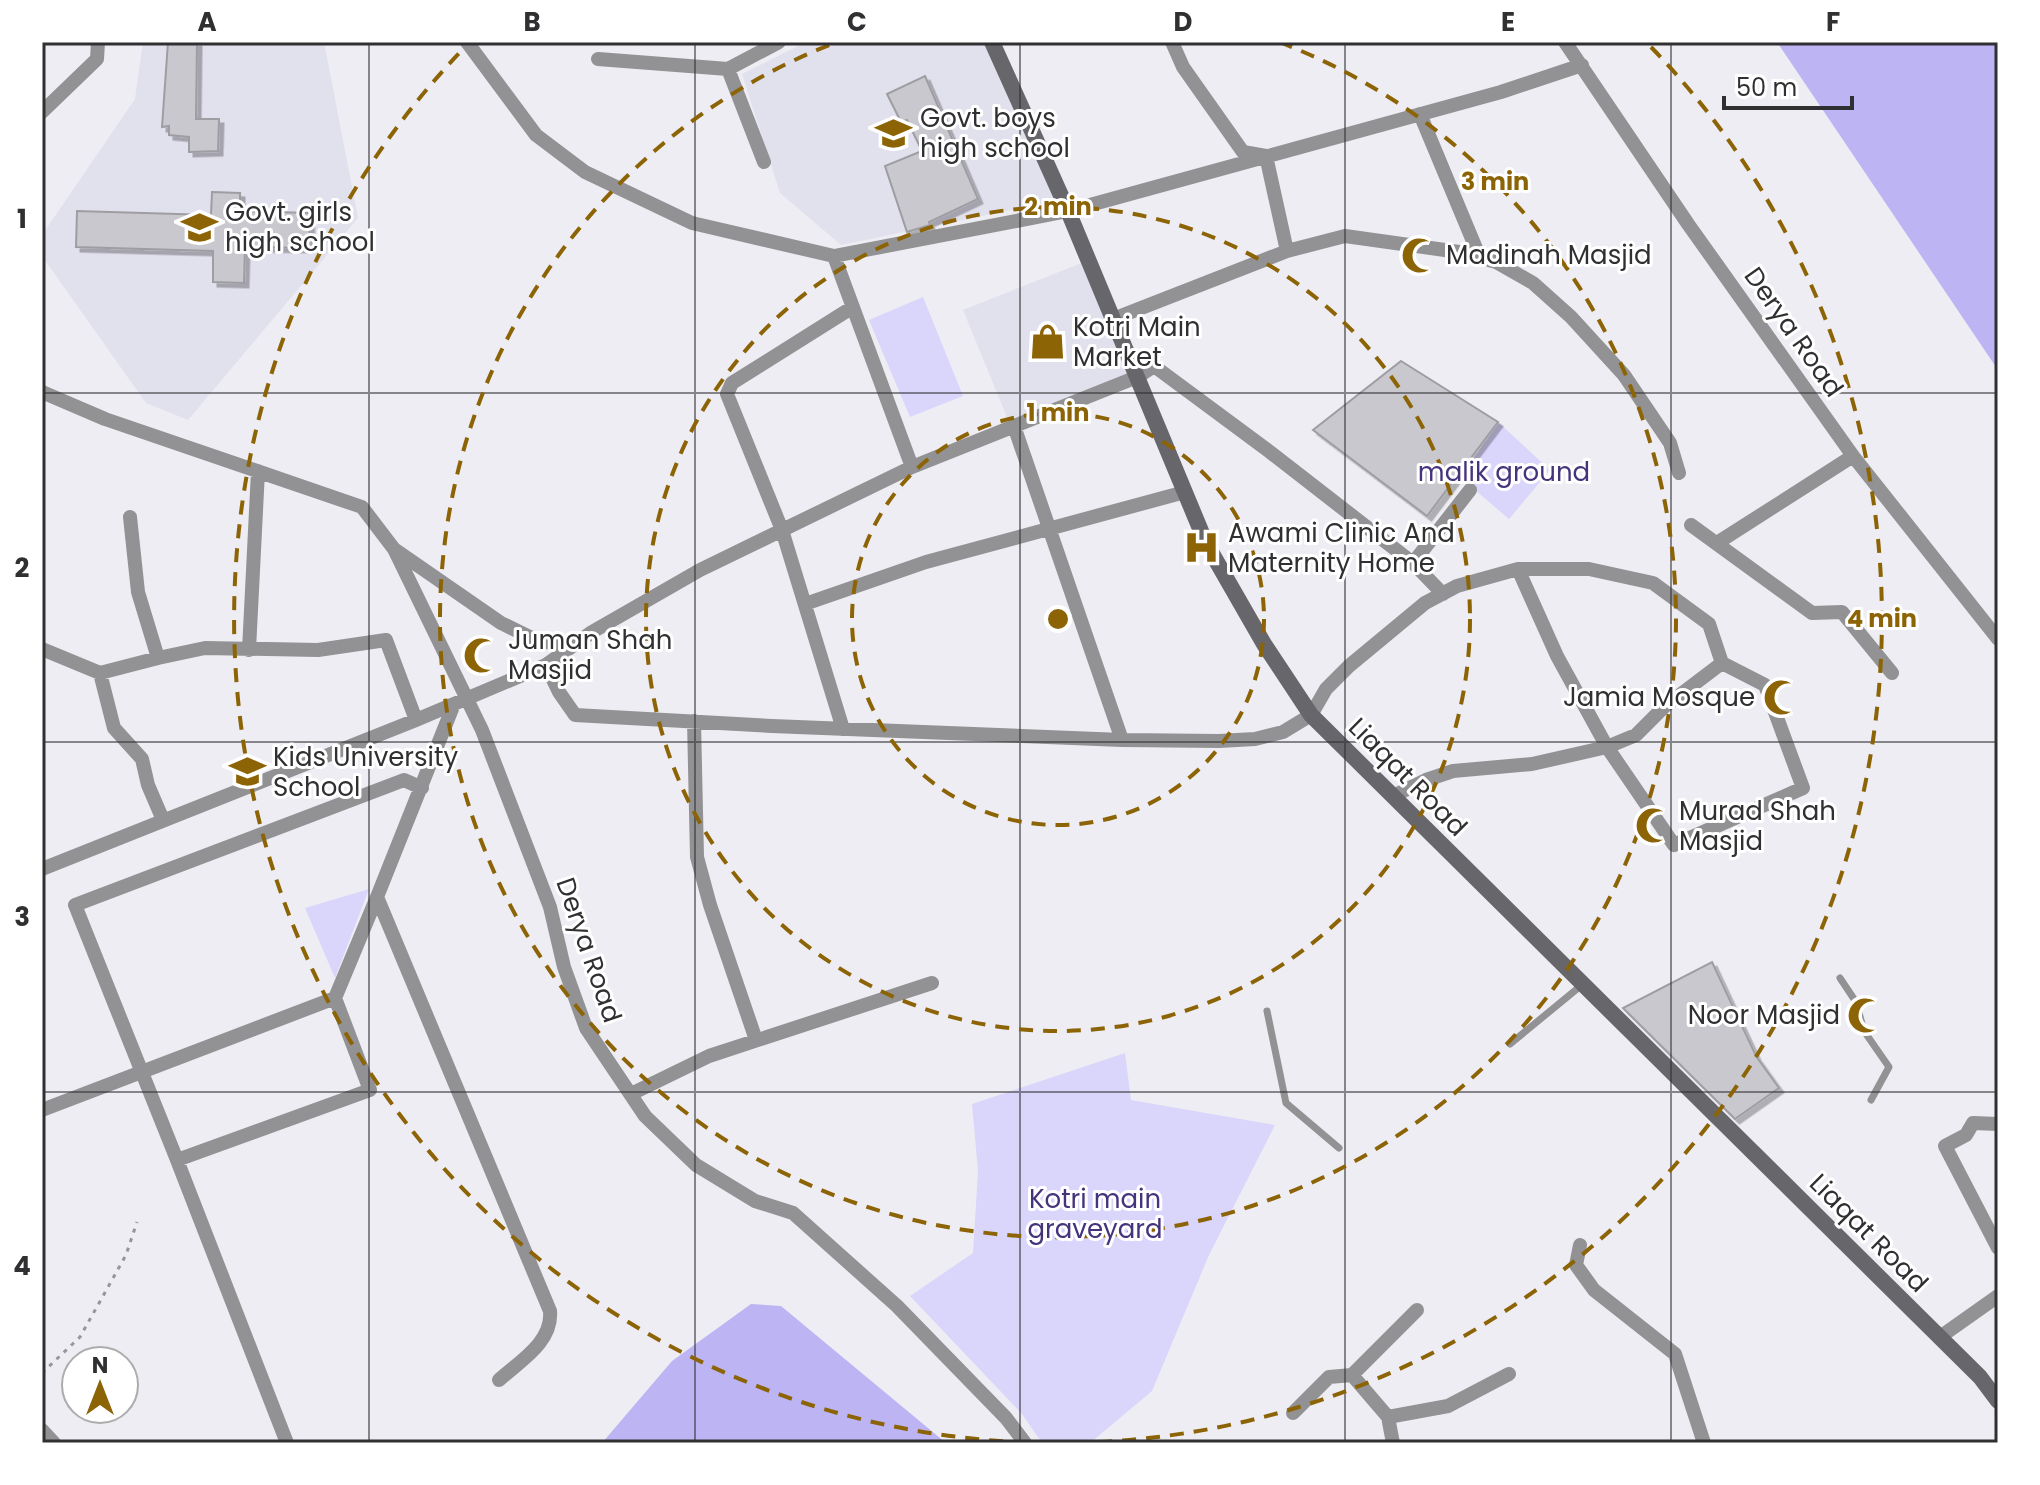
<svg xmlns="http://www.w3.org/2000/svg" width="2040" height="1485" viewBox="0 0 2040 1485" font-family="Poppins,sans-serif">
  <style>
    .built { fill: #e1e0ed }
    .green { fill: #dad5fb }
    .water { fill: #bdb4f3 }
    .building { fill: #c9c8ce; stroke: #9e9da2; stroke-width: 2; filter: url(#shadow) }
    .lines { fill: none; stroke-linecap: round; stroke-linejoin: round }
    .path { stroke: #96969a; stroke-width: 3; stroke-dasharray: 4 6; stroke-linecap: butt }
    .lane { stroke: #929294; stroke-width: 7 }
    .street { stroke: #929294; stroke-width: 14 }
    .secondary { stroke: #67666a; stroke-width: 16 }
    .grid { fill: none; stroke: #303032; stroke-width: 2; stroke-opacity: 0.55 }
    .ring { fill: none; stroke: #8c6406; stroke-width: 4; stroke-dasharray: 14 10 }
    .labels { text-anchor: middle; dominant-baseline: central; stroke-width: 6; stroke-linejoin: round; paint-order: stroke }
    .poi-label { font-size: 26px; fill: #303032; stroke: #fff; text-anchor: start }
    .street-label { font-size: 26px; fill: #303032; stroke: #fff }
    .park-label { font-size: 26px; fill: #45347c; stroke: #fff }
    .centre { fill: #8c6406; stroke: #fff; stroke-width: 4 }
    .ring-label { font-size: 24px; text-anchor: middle; font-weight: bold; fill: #8c6406; stroke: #fff; stroke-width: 6; stroke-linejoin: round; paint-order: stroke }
    .neatline { fill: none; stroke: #303032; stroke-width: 3 }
    .grid-label { font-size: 26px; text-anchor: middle; font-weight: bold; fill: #303032 }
  </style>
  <defs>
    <filter id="shadow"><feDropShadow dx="4.5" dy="4.5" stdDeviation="0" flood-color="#0004"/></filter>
  </defs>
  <rect width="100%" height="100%" fill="#eeedf3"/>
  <path class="built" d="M143,42H324L358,218L188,420L146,403L42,256V235L135,99Z
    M806,42H986L1055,201L841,245L780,193L742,74Z
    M1084,262L1131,374L1009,422L963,310Z"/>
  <path class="green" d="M923,297L963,396L910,417L869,320Z
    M1498,422L1550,470L1509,519L1461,478Z
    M369,889L335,978L305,908Z
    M1125,1053L1131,1100L1275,1125L1209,1255L1152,1391L1090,1443H1042L1022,1414L910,1296L973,1253L978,1171L972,1104Z"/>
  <path class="water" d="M1777,42H1998V370Z
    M751,1304L781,1306L946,1443H602L672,1361Z"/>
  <path class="building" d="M168,42H197L196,119H219L218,151L189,152V137L169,135V126L162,127Z
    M925,76L978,199L929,222L930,225L907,232L885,166L922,151L907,120L901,122L887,94Z
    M212,192L240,193V211L310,213L309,248L245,247L244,283L213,282V251L76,247L77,211L211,215Z
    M1401,361L1498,422L1427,516L1313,430Z
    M1712,962L1756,1056L1779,1088L1735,1119L1623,1008Z"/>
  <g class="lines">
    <path class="path" d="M42,1373L80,1337L126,1255L137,1222"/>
    <path class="lane" d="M1840,978L1856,1002L1864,1031L1889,1067L1871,1100
      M1267,1011L1286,1103L1339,1148
      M1510,1044L1583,984"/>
    <path class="street" d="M467,42L536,135L585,172L692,223L834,256L1068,211L1501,92L1582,65
      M1565,42L1688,224L1853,456L1998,639
      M598,59L728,69L779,42
      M728,69L764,162
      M42,112L97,59L98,42
      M1420,114L1480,258
      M1287,251L1345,236L1459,252L1496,262L1533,283L1571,317L1624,375L1670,443L1679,473
      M834,256L912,467
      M1113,319L1287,251L1266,156L1243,152L1183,67L1172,42
      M42,392L105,419L362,507L394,549L501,623L536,640L571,647
      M1014,426L1122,740
      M130,517L138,592L158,658
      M1691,525L1812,613L1842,612L1892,673
      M1717,543L1853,456
      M394,549L482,730L550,907L564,967L586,1028L645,1116L696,1165L755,1201L793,1213L897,1306L1006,1418L1025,1443
      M1413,563L1470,490
      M805,604L926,562L1185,492
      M42,649L100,673L114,728L142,759L148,785L163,820
      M249,650L258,471
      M546,665L559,692L575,715L772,726L1122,740L1219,741L1255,739L1283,732L1311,715L1326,689L1349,666L1425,603L1457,586L1518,569H1589L1653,583L1709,624L1722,663L1765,685L1803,788L1674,845L1607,747L1557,656L1518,569
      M100,673L158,658L205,648L318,650L386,640L416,720
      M454,704L377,897L550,1311C553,1342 520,1361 499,1380
      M694,721L697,857L710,905L756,1040
      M843,729L782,530L727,394L732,383L853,307
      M1393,796L1426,780L1453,771L1532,764L1607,747L1636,735L1664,707L1722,663
      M42,869L416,720L546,665L592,632L700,570L912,467L1137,377L1154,366L1270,452L1413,563L1443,594
      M377,897L335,998L370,1090L177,1160L75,905L404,780L422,788
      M631,1094L709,1056L932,983
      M42,1110L335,998
      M1998,1124L1973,1123L1966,1135L1945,1146L1998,1248
      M177,1160L287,1443
      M1580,1245L1576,1265L1594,1290L1675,1354L1704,1443
      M1940,1337L1998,1296
      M1352,1375L1388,1417L1393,1443
      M1293,1413L1329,1377L1352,1375L1417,1310
      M1388,1417L1448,1406L1509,1374
      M42,1430L54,1443"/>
    <path class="secondary" d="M992,42L1068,211L1206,543L1264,644L1311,715L1980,1377L1998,1401"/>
  </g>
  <path class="grid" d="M369,42V1443M695,42V1443M1020,42V1443M1345,42V1443M1671,42V1443M42,393H1998M42,742H1998M42,1092H1998"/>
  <g class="ring">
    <circle cx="1058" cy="619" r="206"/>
    <circle cx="1058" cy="619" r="412"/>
    <path d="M1279 42A618 618 0 1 1 837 42"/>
    <path d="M1051 1443A824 824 0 0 1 465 47M1651 47A824 824 0 0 1 1065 1443"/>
  </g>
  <defs>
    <symbol id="school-bare" viewBox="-9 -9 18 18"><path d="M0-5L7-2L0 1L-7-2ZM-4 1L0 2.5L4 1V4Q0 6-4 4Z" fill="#8c6406" stroke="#fff" stroke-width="2.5" paint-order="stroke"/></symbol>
    <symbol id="mosque-bare" viewBox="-9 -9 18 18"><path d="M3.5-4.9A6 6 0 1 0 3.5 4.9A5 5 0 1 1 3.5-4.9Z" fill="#8c6406" stroke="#fff" stroke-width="2.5" paint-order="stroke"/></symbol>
    <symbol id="shop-bare" viewBox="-9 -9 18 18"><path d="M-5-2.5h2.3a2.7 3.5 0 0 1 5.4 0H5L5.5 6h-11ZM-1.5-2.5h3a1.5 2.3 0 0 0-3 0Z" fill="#8c6406" stroke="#fff" stroke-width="2.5" paint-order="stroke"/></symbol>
    <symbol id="hospital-bare" viewBox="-9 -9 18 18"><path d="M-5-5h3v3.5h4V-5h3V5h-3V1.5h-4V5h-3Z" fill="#8c6406" stroke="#fff" stroke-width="2.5" paint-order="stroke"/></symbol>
  </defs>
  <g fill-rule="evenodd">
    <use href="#school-bare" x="868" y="108" width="51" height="51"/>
    <use href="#school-bare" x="174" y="202" width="51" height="51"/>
    <use href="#mosque-bare" x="1394" y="230" width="51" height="51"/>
    <use href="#shop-bare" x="1022" y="316" width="51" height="51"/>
    <use href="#hospital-bare" x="1176" y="522" width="51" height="51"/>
    <use href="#mosque-bare" x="456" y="630" width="51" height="51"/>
    <use href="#mosque-bare" x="1756" y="672" width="51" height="51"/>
    <use href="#school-bare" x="222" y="746" width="51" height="51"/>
    <use href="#mosque-bare" x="1628" y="800" width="51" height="51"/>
    <use href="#mosque-bare" x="1840" y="990" width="51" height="51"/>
  </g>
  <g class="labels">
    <g class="poi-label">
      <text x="920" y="118">Govt. boys<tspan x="920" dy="30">high school</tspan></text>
      <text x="225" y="212">Govt. girls<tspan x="225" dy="30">high school</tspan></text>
      <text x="1446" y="255">Madinah Masjid</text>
      <text x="1073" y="327">Kotri Main<tspan x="1073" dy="30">Market</tspan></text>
      <text x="1228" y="533">Awami Clinic And<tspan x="1228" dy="30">Maternity Home</tspan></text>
      <text x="508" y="640">Juman Shah<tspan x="508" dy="30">Masjid</tspan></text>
      <text x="1755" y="697" text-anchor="end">Jamia Mosque</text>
      <text x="273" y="757">Kids University<tspan x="273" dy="30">School</tspan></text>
      <text x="1679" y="811">Murad Shah<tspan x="1679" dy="30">Masjid</tspan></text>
      <text x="1840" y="1015" text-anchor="end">Noor Masjid</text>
    </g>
    <g class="street-label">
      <text transform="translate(1794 332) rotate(55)">Derya Road</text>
      <text transform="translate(1408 777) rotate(45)">Liaqat Road</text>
      <text transform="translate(589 950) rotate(71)">Derya Road</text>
      <text transform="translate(1869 1233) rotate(45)">Liaqat Road</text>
    </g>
    <g class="park-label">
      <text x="1504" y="472">malik ground</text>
      <text x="1095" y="1199">Kotri main<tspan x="1095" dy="30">graveyard</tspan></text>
    </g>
  </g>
  <circle cx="1058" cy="619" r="12" class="centre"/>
  <g class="ring-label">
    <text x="1495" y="190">3 min</text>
    <text x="1058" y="215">2 min</text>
    <text x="1058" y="421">1 min</text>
    <text x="1882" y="627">4 min</text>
  </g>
  <rect width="2040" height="1485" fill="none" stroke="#ffffff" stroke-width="88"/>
  <g transform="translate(100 1385)"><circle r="38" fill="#ffffff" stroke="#acacad" stroke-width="2"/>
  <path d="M0-6L14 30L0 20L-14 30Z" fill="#8c6406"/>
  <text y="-12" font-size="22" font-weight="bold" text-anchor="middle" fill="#303032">N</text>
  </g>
  <path d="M1724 96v12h128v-12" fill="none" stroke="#303032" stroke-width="4"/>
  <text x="1736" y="96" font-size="24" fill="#303032" stroke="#ffffff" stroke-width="6" paint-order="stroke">50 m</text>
  <rect x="44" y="44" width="1952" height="1397" class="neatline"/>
  <g class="grid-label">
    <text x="207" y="31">A</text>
    <text x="532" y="31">B</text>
    <text x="857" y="31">C</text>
    <text x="1183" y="31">D</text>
    <text x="1508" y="31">E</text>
    <text x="1833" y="31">F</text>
    <text x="22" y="228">1</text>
    <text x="22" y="577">2</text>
    <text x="22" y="926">3</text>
    <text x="22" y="1275">4</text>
  </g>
</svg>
